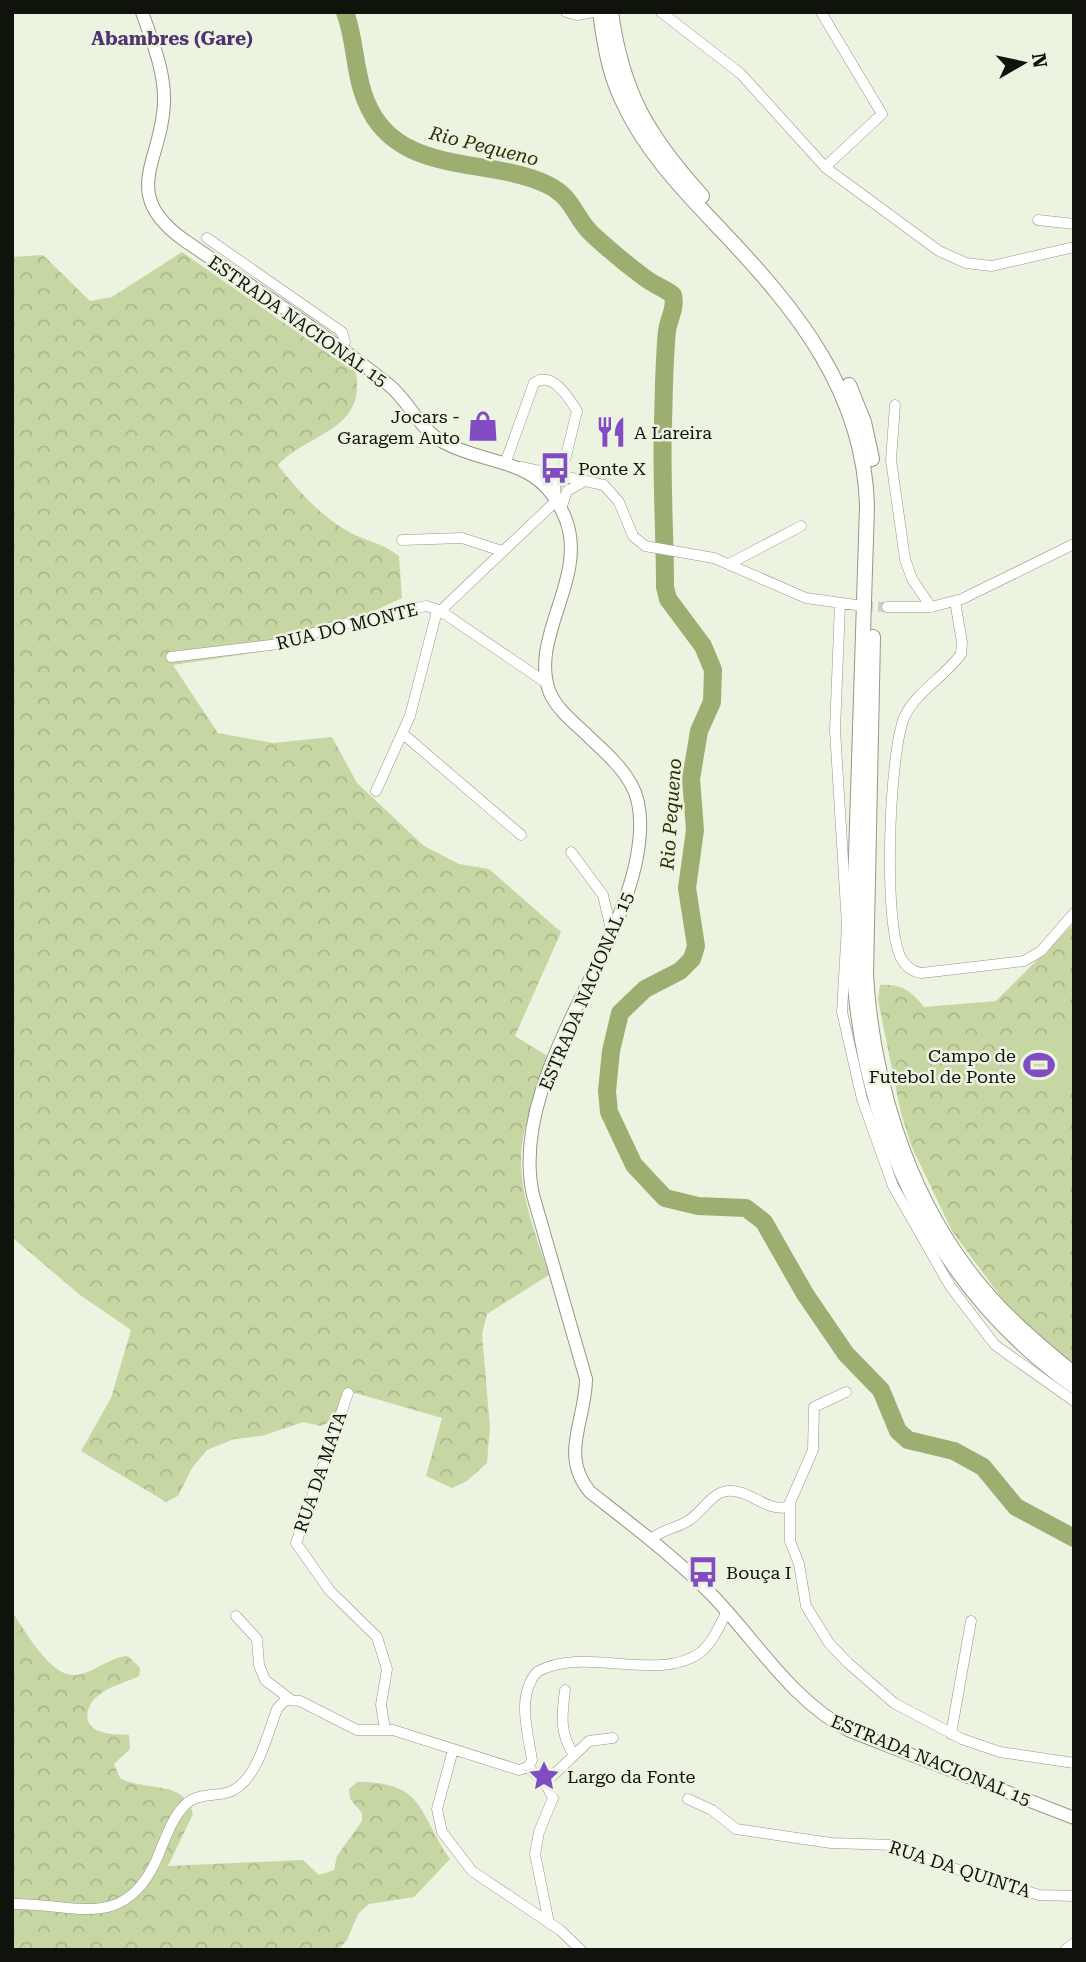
<svg xmlns="http://www.w3.org/2000/svg" width="1086" height="1962" viewBox="0 0 1086 1962" font-family="'Roboto Serif',serif">
  <style>
    .forest { fill: url(#forest-crowns) }
    .pitch { fill: #c7d7a3 }
    .lines { fill: none; stroke-linecap: round; stroke-linejoin: round }
    .river { stroke: #9dae71; stroke-width: 18 }
    .minor-tunnel { stroke: #ccd1c1; stroke-width: 10; stroke-dasharray: 10 5; stroke-linecap: butt }
    .minor-casing { stroke: #939888; stroke-width: 11 }
    .major-casing { stroke: #939888; stroke-width: 14 }
    .highway-casing { stroke: #939888; stroke-width: 16 }
    .minor { stroke: #fff; stroke-width: 10 }
    .major { stroke: #fff; stroke-width: 12 }
    .highway { stroke: #fff; stroke-width: 14 }
    .labels { text-anchor: middle; dominant-baseline: central; stroke-width: 5; stroke-linejoin: round; paint-order: stroke }
    .street-label { font-size: 18px; fill: #10120c; stroke: #edf3e1 }
    .poi-label { font-size: 18px; fill: #10120c; stroke: #edf3e1; text-anchor: start }
    .neighbourhood-label { font-size: 19px; font-weight: bold; fill: #4d346f; stroke: #edf3e1 }
    .water-label { font-size: 19px; font-style: italic; fill: #283202; stroke: #edf3e1 }
  </style>
  <defs>
    <pattern id="forest-crowns" width="20" height="18" patternUnits="userSpaceOnUse" patternTransform="scale(1.75)"><rect width="20" height="18" fill="#c7d7a3"/><path d="M2 6a3 3 0 1 1 6 0M12 15a3 3 0 1 1 6 0" fill="none" stroke="#aab88b"/></pattern>
  </defs>
  <rect width="100%" height="100%" fill="#edf3e1"/>
  <path class="forest" d="M182,252L356,373C366,431 308,433 278,465C299,492 324,520 355,535C371,542 385,545 399,556L402,598L299,646L173,665L218,733L273,743L332,737L357,783L424,846L459,864L489,869L561,932L515,1036L549,1057C539,1089 521,1125 521,1160C521,1200 537,1237 549,1275L487,1314L482,1334L490,1427L487,1463L467,1481L452,1488L426,1476L442,1418L352,1392L342,1416L321,1426L303,1422L262,1436L234,1439L207,1450L192,1468L178,1496L166,1502L81,1451L111,1398L131,1330L80,1295L12,1237V257L43,255L90,301L112,297Z
    M1074,923V1366L1012,1312L952,1231L911,1145L901,1113L878,1000L880,985C900,983 912,991 924,1007L996,1001Z
    M12,1612C25,1630 51,1679 77,1675C95,1672 109,1657 128,1656L140,1668L139,1676C127,1682 110,1686 99,1695C85,1705 81,1727 102,1732C110,1735 120,1734 129,1735L130,1749L114,1764L120,1778C145,1792 185,1779 193,1814L168,1866L303,1860L319,1875L334,1870L337,1856L362,1821V1813L350,1799L349,1789L357,1782C425,1782 417,1811 450,1859L414,1897L369,1904L358,1914L347,1940L338,1950H12Z"/>
  <path class="pitch" d="M1074,1028V1081L1014,1098L1000,1050Z"/>
  <g class="lines">
    <path class="river" d="M345,12C356,41 354,73 366,101C396,177 486,156 546,184C574,197 573,216 592,234C606,247 630,267 645,278C654,285 664,288 673,295C676,309 669,317 667,331C664,360 664,392 663,422C661,477 665,532 665,587L668,599L703,646L713,670L712,702L699,731L691,779L695,830L687,888L696,946L692,959L680,971L645,989L620,1013L611,1051L607,1091L609,1112L634,1165L665,1198L698,1206L746,1208L764,1222L805,1294L846,1354L881,1390L898,1431L908,1440L954,1451L983,1467L1016,1507L1074,1538"/>
    <path class="minor-tunnel" d="M863,606L887,607"/>
    <defs>
      <path id="minor" d="M566,12L577,15L593,12
        M661,12L741,74L826,168L939,251L966,263L992,266L1074,247
        M821,12L882,114L825,167
        M1038,220L1074,224
        M207,238L342,332L345,342L340,350
        M895,405L891,460L905,559L912,579L931,607
        M506,461L534,383C552,370 569,398 577,411L561,476
        M521,467L604,485L619,502L633,536L645,546L714,558L806,598L863,606
        M561,509L567,491L585,481
        M402,540L462,538L502,551
        M729,564L801,526
        M955,601L962,642L961,654C945,677 915,692 904,718C889,756 883,923 901,958C906,967 913,972 922,973L1024,961L1041,951L1074,913
        M840,604L835,730L847,925L842,1012L862,1099L893,1186L950,1286L995,1345L1074,1401
        M887,607H931L962,599L1074,544
        M171,657L279,644L336,626L426,606L439,610L548,684
        M402,733L521,835
        M376,791L410,716L436,615L556,501L555,483L568,478
        M571,852L603,895L612,934
        M348,1393L296,1543L330,1591L377,1637L387,1669L381,1705L385,1729
        M790,1505V1541L799,1564L806,1606L829,1643L848,1663L894,1703L962,1739L1000,1752L1074,1763
        M650,1540C662,1529 675,1529 688,1521C707,1509 714,1483 742,1493C758,1498 770,1511 788,1507L813,1450L814,1407L846,1392
        M236,1616L257,1639L259,1665L265,1680L290,1699
        M565,1690C562,1714 559,1733 574,1755
        M951,1734L971,1621
        M453,1750L437,1809L442,1832L472,1871L560,1930L581,1950
        M528,1767L546,1785L553,1798L539,1832L535,1854L549,1923
        M544,1784L589,1741L613,1738
        M688,1799L712,1810L736,1829L831,1843L893,1845L940,1864L1039,1895L1074,1896
        M12,1904C75,1903 123,1932 156,1861C164,1843 171,1818 186,1804C196,1794 213,1796 226,1793C256,1786 267,1735 277,1709L285,1700L300,1701L357,1730H393L519,1770L528,1767L532,1760C528,1733 516,1695 537,1672C584,1645 659,1684 701,1652C713,1642 720,1625 727,1611
        M1065,1950L1074,1943"/>
      <path id="major" d="M142,12C152,41 165,71 164,102C163,160 118,193 184,240C252,287 324,333 389,385C409,401 419,429 443,442C491,468 541,455 566,520C588,579 528,638 550,693C557,709 573,722 586,734C601,749 620,764 631,784C648,813 638,861 628,891C598,985 511,1094 533,1195L586,1379C586,1420 559,1455 590,1492C632,1525 676,1558 713,1596C758,1643 791,1700 850,1731L1074,1818"/>
      <path id="highway" d="M600,12C604,42 609,73 622,100C645,151 684,191 722,231C797,310 864,392 867,506L853,952C859,1123 932,1286 1074,1386
        M611,12C622,93 648,136 702,196
        M849,385L864,422L872,459
        M873,637L866,975C872,1077 905,1187 967,1269C997,1310 1035,1342 1074,1374"/>
    </defs>
    <use href="#minor" class="minor-casing"/>
    <use href="#major" class="major-casing"/>
    <use href="#highway" class="highway-casing"/>
    <use href="#minor" class="minor"/>
    <use href="#major" class="major"/>
    <use href="#highway" class="highway"/>
  </g>
  <defs>
    <symbol id="shop-bare" viewBox="-9 -9 18 18"><path d="M-5-2.5h2.3a2.7 3.5 0 0 1 5.4 0H5L5.5 6h-11ZM-1.5-2.5h3a1.5 2.3 0 0 0-3 0Z" fill="#814bc2" stroke="#edf3e1" stroke-width="2.5" paint-order="stroke"/></symbol>
    <symbol id="restaurant-bare" viewBox="-9 -9 18 18"><path d="M-5-6h1v4h1v-4h1v4h1v-4h1v5L-1.5 .5V6h-2V.5L-5-1ZM5-6V6H3V1.5H1.5Q1.5-4 5-6Z" fill="#814bc2" stroke="#edf3e1" stroke-width="2.5" paint-order="stroke"/></symbol>
    <symbol id="bus-bare" viewBox="-9 -9 18 18"><path d="M-5-6H5V4H4V6H2V4H-2V6H-4V4H-5ZM-3.5-4V0h7V-4ZM-3.5 1.2v1.5H-2V1.2ZM2 1.2v1.5H3.5V1.2Z" fill="#814bc2" stroke="#edf3e1" stroke-width="2.5" paint-order="stroke"/></symbol>
    <symbol id="stadium-bare" viewBox="-9 -9 18 18"><path d="M0-5a6.5 5 0 1 0 0 10a6.5 5 0 1 0 0-10ZM-3.5-1.8h7v3.6h-7Z" fill="#814bc2" stroke="#edf3e1" stroke-width="2.5" paint-order="stroke"/></symbol>
    <symbol id="sight-bare" viewBox="-9 -9 18 18"><path d="M0-6L1.8-2.2L6-1.7L2.9 1.2L3.7 5.4L0 3.3L-3.7 5.4L-2.9 1.2L-6-1.7L-1.8-2.2Z" fill="#814bc2" stroke="#edf3e1" stroke-width="2.5" paint-order="stroke"/></symbol>
  </defs>
  <g fill-rule="evenodd">
    <use href="#shop-bare" x="461" y="404" width="44" height="44"/>
    <use href="#restaurant-bare" x="589" y="410" width="44" height="44"/>
    <use href="#bus-bare" x="533" y="446" width="44" height="44"/>
    <use href="#stadium-bare" x="1017" y="1043" width="44" height="44"/>
    <use href="#bus-bare" x="681" y="1550" width="44" height="44"/>
    <use href="#sight-bare" x="522" y="1754" width="44" height="44"/>
  </g>
  <g class="labels">
    <g class="street-label">
      <text transform="translate(298 321) rotate(35)">ESTRADA NACIONAL 15</text>
      <text transform="translate(347 626) rotate(-14)">RUA DO MONTE</text>
      <text transform="translate(586 991) rotate(-67)">ESTRADA NACIONAL 15</text>
      <text transform="translate(320 1472) rotate(-71)">RUA DA MATA</text>
      <text transform="translate(931 1760) rotate(22)">ESTRADA NACIONAL 15</text>
      <text transform="translate(960 1869) rotate(18)">RUA DA QUINTA</text>
    </g>
    <g class="poi-label">
      <text x="460" y="416" text-anchor="end">Jocars -<tspan x="460" dy="21">Garagem Auto</tspan></text>
      <text x="634" y="432">A Lareira</text>
      <text x="578" y="468">Ponte X</text>
      <text x="1016" y="1055" text-anchor="end">Campo de<tspan x="1016" dy="21">Futebol de Ponte</tspan></text>
      <text x="726" y="1572">Bouça I</text>
      <text x="567" y="1776">Largo da Fonte</text>
    </g>
    <g class="neighbourhood-label">
      <text x="172" y="38">Abambres (Gare)</text>
    </g>
    <g class="water-label">
      <text transform="translate(484 146) rotate(14)">Rio Pequeno</text>
      <text transform="translate(671 814) rotate(-86)">Rio Pequeno</text>
    </g>
  </g>
  <rect width="1086" height="1962" fill="none" stroke="#10120c" stroke-width="28"/>
  <g transform="translate(1023 63) rotate(81)" stroke="#edf3e1" stroke-width="5" paint-order="stroke">
  <path d="M0-5L12 26L0 18L-12 26Z" fill="#10120c"/>
  <text y="-10" font-size="19" font-weight="bold" text-anchor="middle" fill="#10120c">N</text>
  </g>
</svg>
